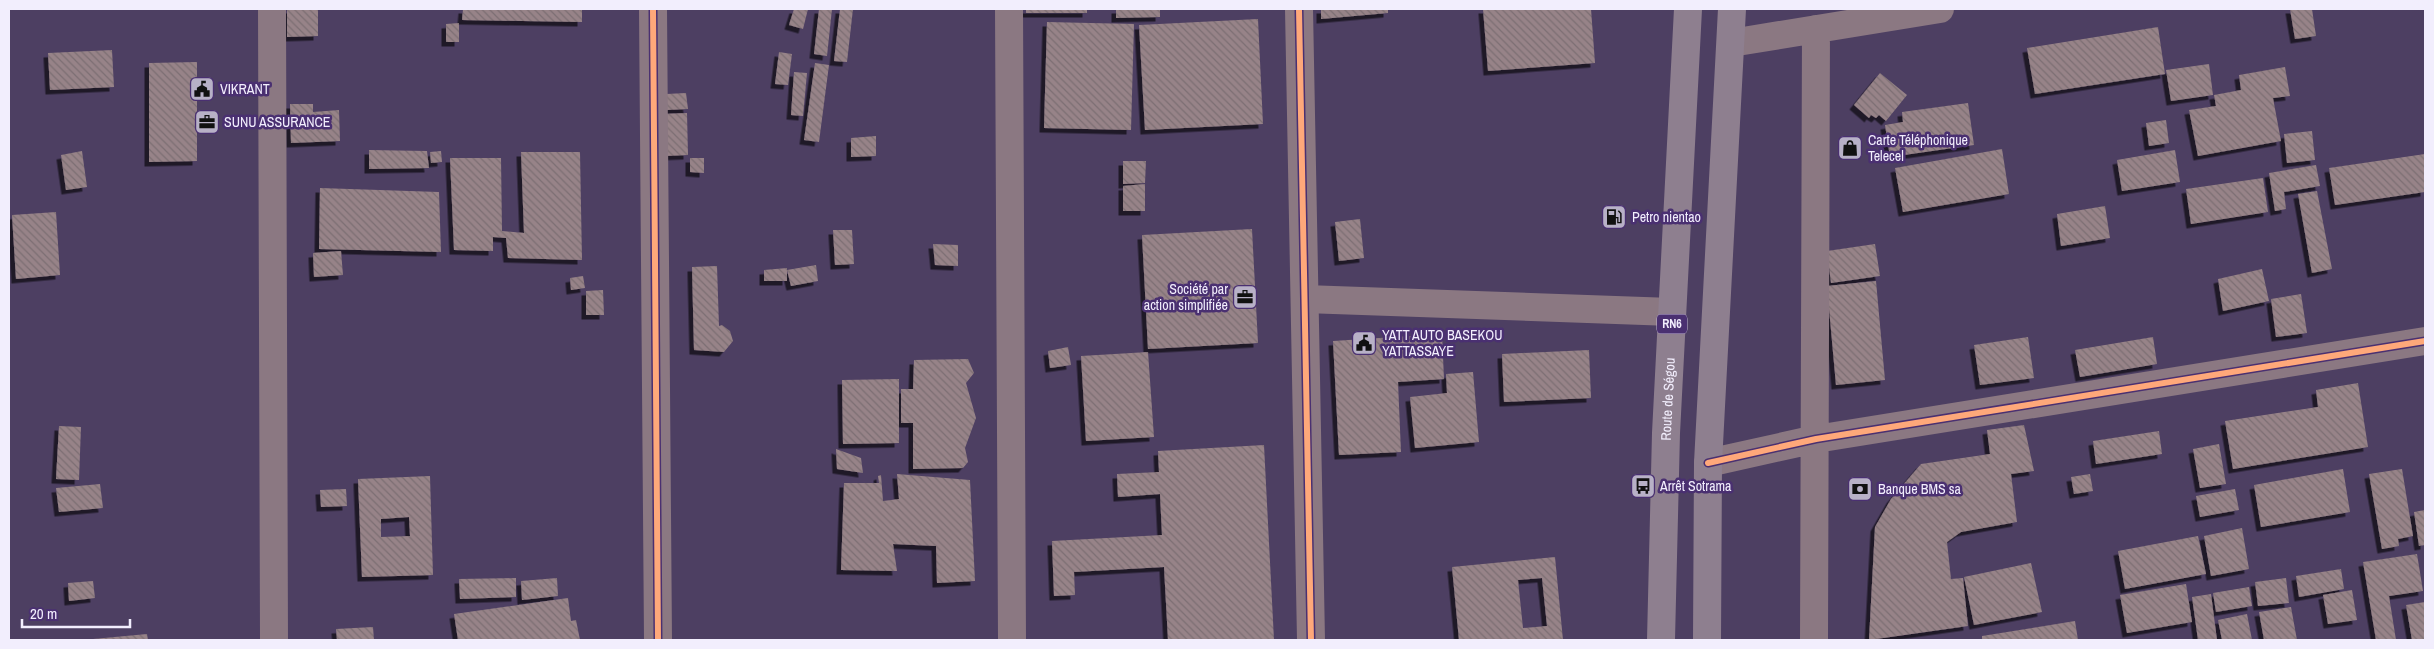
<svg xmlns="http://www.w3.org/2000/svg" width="2434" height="649" viewBox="0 0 2434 649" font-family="'Archivo Narrow',sans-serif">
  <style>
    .building { fill: url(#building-back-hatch); fill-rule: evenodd; filter: url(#shadow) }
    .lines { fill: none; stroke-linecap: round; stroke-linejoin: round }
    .minor { stroke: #8b7882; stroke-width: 28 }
    .highway { stroke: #8e7f8f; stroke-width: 28 }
    .cycleway-casing { stroke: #4a3071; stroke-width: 9 }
    .cycleway { stroke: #fea87a; stroke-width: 6 }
    .labels { text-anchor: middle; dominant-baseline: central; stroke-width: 5; stroke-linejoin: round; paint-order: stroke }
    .shield { fill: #4a3071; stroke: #c0b5d3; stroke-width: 1 }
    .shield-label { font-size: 12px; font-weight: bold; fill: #f2eefd }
    .poi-label { font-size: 14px; fill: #f2eefd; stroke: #4a3071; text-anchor: start }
    .street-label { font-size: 14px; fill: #f2eefd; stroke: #4a3071 }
  </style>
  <defs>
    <pattern id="building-back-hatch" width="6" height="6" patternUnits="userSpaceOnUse" patternTransform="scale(1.25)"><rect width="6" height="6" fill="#978388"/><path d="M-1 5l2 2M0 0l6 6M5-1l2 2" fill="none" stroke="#7c6e73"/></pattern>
    <filter id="shadow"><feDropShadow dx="-4.5" dy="4.5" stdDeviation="0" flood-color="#0009"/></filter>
  </defs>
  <rect width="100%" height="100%" fill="#4d3f62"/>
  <path class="building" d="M287,9H318V36L287,37Z
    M463,9H582V22L462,20Z
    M794,9H808L803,29L789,25Z
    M819,9H832L827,56L814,54Z
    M840,9H853L847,62L834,61Z
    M1026,9H1087V13H1026Z
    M1116,9H1160V17L1116,18Z
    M1321,9H1388V13L1321,19Z
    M1483,9H1591L1595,63L1488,71Z
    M2290,9H2312L2316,36L2295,39Z
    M1258,19L1263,124L1145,130L1139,25Z
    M1047,22L1134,24L1131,130L1044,128Z
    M459,23V42H446V24Z
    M2158,27L2165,74L2035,94L2027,48Z
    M112,50L114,87L50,90L48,53Z
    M779,52L792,54L788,85L775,84Z
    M197,62V161L149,162V63Z
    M815,63L829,65L819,142L804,140Z
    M2209,64L2213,95L2171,101L2166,70Z
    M2285,67L2290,96L2273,98L2281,141L2198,156L2189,110L2216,106L2214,95L2241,90L2239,75Z
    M794,72L807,73L803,116L791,115Z
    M1880,73L1907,95L1886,121L1879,115L1876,118L1871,115L1869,118L1854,105Z
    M686,93L688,109L667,110L666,94Z
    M1968,103L1974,145L1890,157L1885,125L1903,122L1902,112Z
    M290,104H313V112L339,110L340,141L291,143Z
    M687,113L688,155L665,156L663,114Z
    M2166,120L2169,143L2149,146L2146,123Z
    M2312,131L2315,160L2287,163L2284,134Z
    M876,136V156L851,157V138Z
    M2002,149L2009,194L1903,212L1895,168Z
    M369,150L427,151L429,168L369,169Z
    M2175,150L2180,182L2122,191L2117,160Z
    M82,151L87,187L66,190L61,155Z
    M441,151L442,162L431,163L430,152Z
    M521,152H580L582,260L508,258L506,238L493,237V251L454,250L450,158H501L502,231L524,233Z
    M2425,154V192L2335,205L2329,168Z
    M690,158H704V173L690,172Z
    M1123,161H1146L1145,183L1123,184Z
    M2316,165L2320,186L2284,192L2286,209L2275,211L2269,173Z
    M2263,178L2268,212L2191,224L2186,189Z
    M1145,184V211H1123V186Z
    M320,188L439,192L441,252L319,249Z
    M2317,191L2332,269L2312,273L2298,194Z
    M2105,206L2110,238L2061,246L2057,214Z
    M56,212L60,275L16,279L12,215Z
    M1360,219L1364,258L1339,261L1335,222Z
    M1252,229L1258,343L1148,349L1142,235Z
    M833,230H852L854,264L835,265Z
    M933,244L958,245V266L935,265Z
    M1875,244L1880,276L1831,283L1827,251Z
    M341,251L343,275L314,277L313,253Z
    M816,265L818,281L791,286L787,270Z
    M717,266L719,326L722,325L730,331L733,341L724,352L694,350L692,267Z
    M787,268V281H764V270Z
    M2262,269L2269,301L2223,311L2218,279Z
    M583,276L585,288L571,290L570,278Z
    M1876,281L1885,380L1836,385L1827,286Z
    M603,290L604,315H586V291Z
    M2301,294L2307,333L2276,337L2271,299Z
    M1442,334L1444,379L1398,382L1401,452L1339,455L1333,341Z
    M2028,337L2034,378L1980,385L1974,345Z
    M2153,337L2157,364L2080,377L2075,350Z
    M1068,347L1071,365L1050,368L1048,351Z
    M1589,350L1591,398L1504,402L1502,354Z
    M1148,352L1154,437L1086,441L1081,356Z
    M968,359L974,373L966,383L976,418L965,448L968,462L963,468L913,469V423H901V389H913L914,360Z
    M1473,372L1479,442L1415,448L1410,397L1447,393L1446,374Z
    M899,379V443L843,444L842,380Z
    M2358,383L2368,447L2233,469L2225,421L2318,407L2316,390Z
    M2024,425L2034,471L2011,474L2017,522L1961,532L1947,542L1951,579L1963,578L1968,626L1869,640L1875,527L1891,499L1921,464L1990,454L1987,430Z
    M59,426L81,427L79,480L56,479Z
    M2159,431L2162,454L2096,464L2093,441Z
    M2219,444L2226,484L2200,488L2193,449Z
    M1264,445L1274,640H1168L1164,567L1074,572L1075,595L1054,596L1052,541L1162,535L1160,494L1118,497L1117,474L1159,472L1158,451Z
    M836,449L861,458L863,473L837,469Z
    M2343,469L2350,512L2261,527L2254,485Z
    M2402,469L2413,536L2398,539L2399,546L2382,549L2369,474Z
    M897,474L970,480L975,581L937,583L936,546L893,544L897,571L841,570L844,483H879L878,476L881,475L883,501L899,499Z
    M2090,474L2093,491L2074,494L2071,477Z
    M430,476L433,575L362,577L358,479ZM409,517L410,536L381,537V519Z
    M100,484L103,508L59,512L56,488Z
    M346,489L347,506L321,507L320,490Z
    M2235,489L2239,510L2200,517L2196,496Z
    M2425,510V545L2419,546L2414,512Z
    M2242,528L2249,569L2211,576L2204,536Z
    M2198,536L2206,574L2125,589L2118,551Z
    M2417,554L2423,591L2389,596L2396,640H2376L2363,562Z
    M1555,557L1563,640H1459L1452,567ZM1542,578L1547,626L1523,628L1518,580Z
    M2031,563L2042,612L1974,625L1964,577Z
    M2341,569L2344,589L2299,597L2296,576Z
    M516,578V597L460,599L459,579Z
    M557,578L558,596L522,600L521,581Z
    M2286,578L2289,603L2258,606L2255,582Z
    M93,581L95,598L69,601L68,583Z
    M2186,584L2192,622L2127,633L2120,595Z
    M2249,587L2252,606L2216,612L2213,593Z
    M2352,590L2357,620L2328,624L2323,595Z
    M2211,594L2217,640H2198L2192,597Z
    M568,598L571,621L576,620L580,640H458L454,614Z
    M2425,602V640H2412L2406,605Z
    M2291,607L2297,640H2264L2259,612Z
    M2247,614L2252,640H2222L2218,620Z
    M2075,621L2078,640H1982V636Z
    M373,627L374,640H337L336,629Z
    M147,634L148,640H93V639Z"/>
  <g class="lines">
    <path class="minor" d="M272,9L274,640
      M653,9L658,640
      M1009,9L1012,640
      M1299,9L1311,640
      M1731,43L1940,9
      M1305,299L1672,312
      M1708,463L1816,439L2425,341
      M1814,640L1816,29"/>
    <g class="highway">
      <path id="s1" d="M1661,640L1666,433L1688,9"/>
      <path d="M1707,640L1708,463L1732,9"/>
    </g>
    <defs>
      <path id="cycleway" d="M653,9L658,640
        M1299,9L1311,640
        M1708,463L1816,439L2425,341"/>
    </defs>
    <use href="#cycleway" class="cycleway-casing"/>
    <use href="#cycleway" class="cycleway"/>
  </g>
  <defs>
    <symbol id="civic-square" viewBox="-11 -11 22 22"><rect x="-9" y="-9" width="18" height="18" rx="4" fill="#b8b1c7" stroke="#4a3071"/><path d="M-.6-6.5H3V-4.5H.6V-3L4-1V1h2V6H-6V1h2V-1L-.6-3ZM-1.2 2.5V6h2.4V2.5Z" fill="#111"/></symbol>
    <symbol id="office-square" viewBox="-11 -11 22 22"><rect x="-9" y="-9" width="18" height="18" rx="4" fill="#b8b1c7" stroke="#4a3071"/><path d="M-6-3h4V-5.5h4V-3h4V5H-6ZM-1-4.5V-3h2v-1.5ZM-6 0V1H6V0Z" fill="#111"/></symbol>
    <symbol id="shop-square" viewBox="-11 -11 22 22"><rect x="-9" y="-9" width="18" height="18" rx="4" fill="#b8b1c7" stroke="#4a3071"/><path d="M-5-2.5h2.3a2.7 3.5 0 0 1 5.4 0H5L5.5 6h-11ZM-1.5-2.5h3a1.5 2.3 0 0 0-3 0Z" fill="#111"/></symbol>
    <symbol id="fuel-square" viewBox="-11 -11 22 22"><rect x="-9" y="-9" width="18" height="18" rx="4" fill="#b8b1c7" stroke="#4a3071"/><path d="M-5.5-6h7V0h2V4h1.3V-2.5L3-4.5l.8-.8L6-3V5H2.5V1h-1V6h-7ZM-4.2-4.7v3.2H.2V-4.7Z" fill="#111"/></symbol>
    <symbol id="bus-square" viewBox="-11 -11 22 22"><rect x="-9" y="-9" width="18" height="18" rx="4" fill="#b8b1c7" stroke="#4a3071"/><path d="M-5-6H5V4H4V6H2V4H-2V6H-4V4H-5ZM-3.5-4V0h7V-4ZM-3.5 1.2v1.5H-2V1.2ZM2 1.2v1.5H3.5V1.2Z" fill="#111"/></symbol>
    <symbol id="bank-square" viewBox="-11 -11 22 22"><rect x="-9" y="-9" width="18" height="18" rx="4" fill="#b8b1c7" stroke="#4a3071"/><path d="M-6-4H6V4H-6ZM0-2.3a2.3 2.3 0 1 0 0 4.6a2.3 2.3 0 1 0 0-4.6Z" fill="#111"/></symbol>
  </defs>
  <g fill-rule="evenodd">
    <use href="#civic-square" x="188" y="75" width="28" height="28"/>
    <use href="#office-square" x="193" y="108" width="28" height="28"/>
    <use href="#shop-square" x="1836" y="134" width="28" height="28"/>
    <use href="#fuel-square" x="1600" y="203" width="28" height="28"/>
    <use href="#office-square" x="1231" y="283" width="28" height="28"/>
    <use href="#civic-square" x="1350" y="329" width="28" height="28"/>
    <use href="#bus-square" x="1629" y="472" width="28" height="28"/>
    <use href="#bank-square" x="1846" y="475" width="28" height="28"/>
  </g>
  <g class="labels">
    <rect class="shield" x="1657" y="314.5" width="30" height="19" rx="4"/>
    <g class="shield-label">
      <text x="1672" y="324">RN6</text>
    </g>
    <g class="poi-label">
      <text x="220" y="89">VIKRANT</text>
      <text x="224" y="122">SUNU ASSURANCE</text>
      <text x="1868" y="140">Carte Téléphonique<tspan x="1868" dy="16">Telecel</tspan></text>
      <text x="1632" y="217">Petro nientao</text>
      <text x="1228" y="289" text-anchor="end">Société par<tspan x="1228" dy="16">action simplifiée</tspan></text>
      <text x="1382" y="335">YATT AUTO BASEKOU<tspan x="1382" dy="16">YATTASSAYE</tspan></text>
      <text x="1660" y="486">Arrêt Sotrama</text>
      <text x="1878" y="489">Banque BMS sa</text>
    </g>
    <g class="street-label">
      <text stroke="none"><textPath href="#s1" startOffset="241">Route de Ségou</textPath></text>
    </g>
  </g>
  <rect width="2434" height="649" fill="none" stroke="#f2eefd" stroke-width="20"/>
  <path d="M22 619v8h108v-8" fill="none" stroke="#f2eefd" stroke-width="2.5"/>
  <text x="30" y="619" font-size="15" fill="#f2eefd" stroke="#4a3071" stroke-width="4" paint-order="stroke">20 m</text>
</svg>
